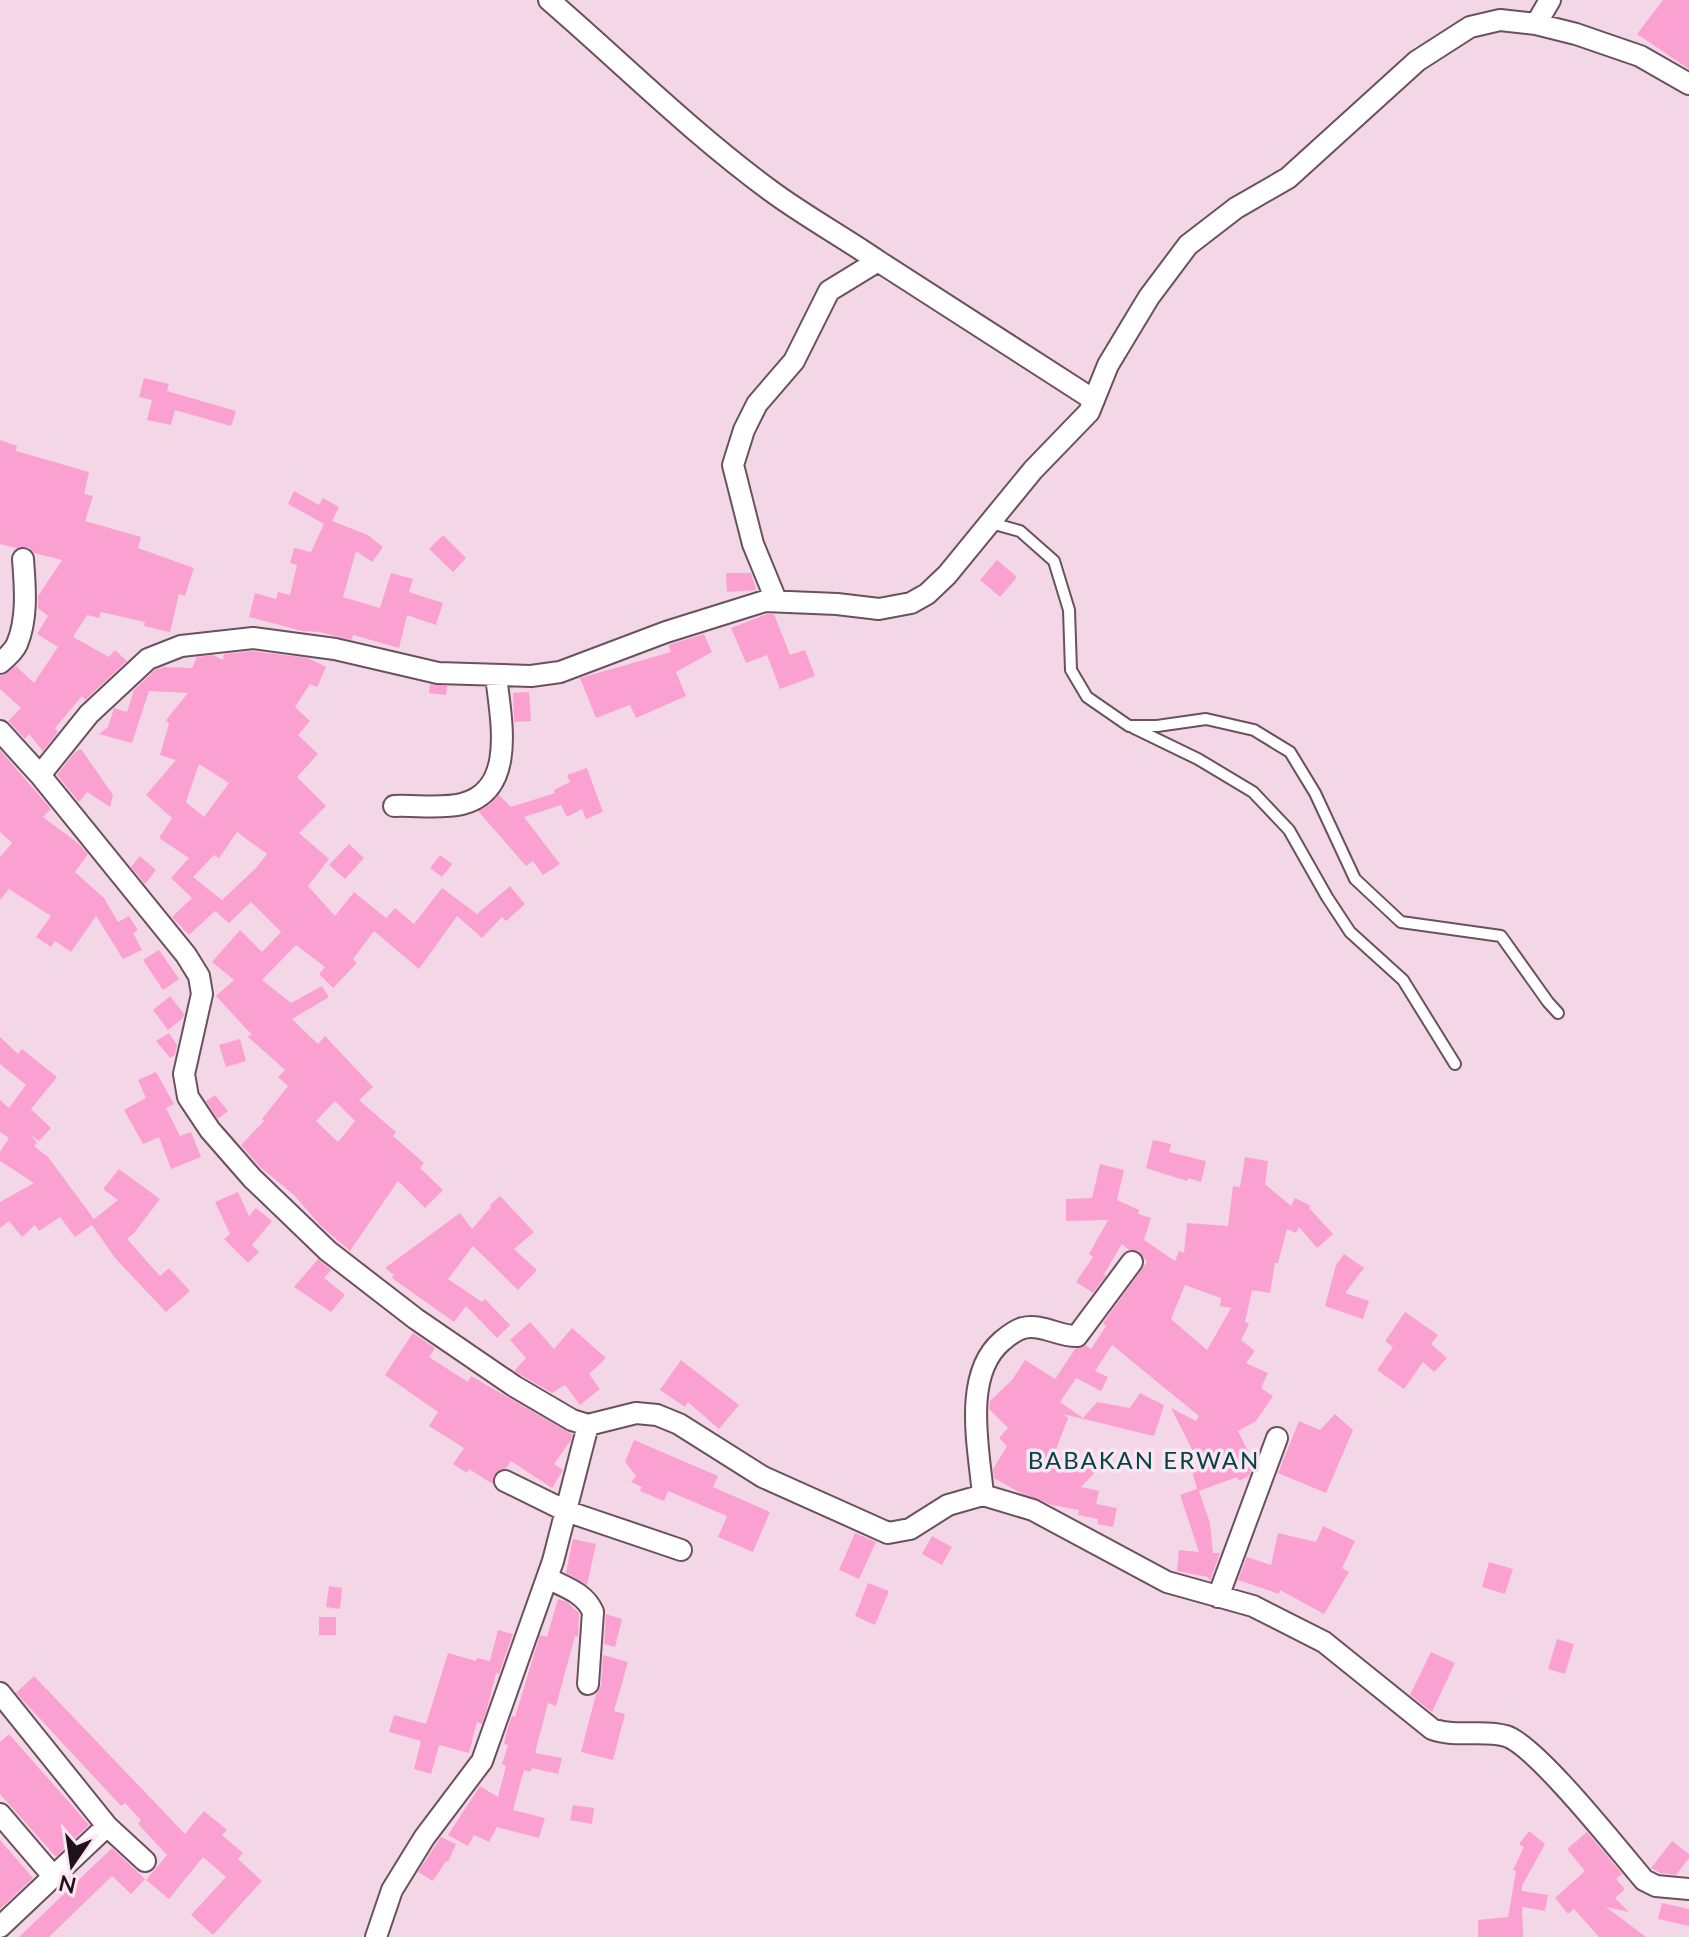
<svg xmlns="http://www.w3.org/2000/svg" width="1689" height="1937" viewBox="0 0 1689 1937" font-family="Lato,sans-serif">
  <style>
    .building { fill: #fba1d2; fill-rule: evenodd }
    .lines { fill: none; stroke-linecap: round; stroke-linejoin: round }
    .service-casing { stroke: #69515e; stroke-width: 14 }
    .minor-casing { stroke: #69515e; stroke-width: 24 }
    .service { stroke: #fff; stroke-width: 10 }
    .minor { stroke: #fff; stroke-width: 20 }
    .labels { text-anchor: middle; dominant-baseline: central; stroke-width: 7; stroke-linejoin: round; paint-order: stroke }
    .neighbourhood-label { font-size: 24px; letter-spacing: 2px; fill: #02464a; stroke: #fde6f2 }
  </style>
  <rect width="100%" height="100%" fill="#f4d7e6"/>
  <path class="building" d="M1663,0H1689V69L1637,34Z
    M144,378L169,384L167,391L236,411L231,426L175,410L171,425L147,420L152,400L139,397Z
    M0,440L17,446L16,451L89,472L84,494L93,496L85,521L141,537L138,548L194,568L185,596L179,594L170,632L144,626L145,622L101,612L99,618L87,615L73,637L109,657L115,650L127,661L85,700L82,696L55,728L58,732L43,751L29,734L25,739L8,721L21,708L0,689V676L16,666L34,683L58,647L37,634L48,616L38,608V596L62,560L34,553L28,547L16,548L0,544Z
    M294,491L319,505L323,498L339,507L332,521L368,535L383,547L372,562L356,551L343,597L380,608L391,573L413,579L409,592L443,603L436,625L407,615L399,648L353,635L352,640L319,632L302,631L249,617L255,593L276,599L278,592L290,595L297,565L290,563L294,548L311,552L324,524L288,504Z
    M443,535L466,558L453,572L429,549Z
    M997,560L1017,577L1000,597L980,580Z
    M726,573H751L756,590L727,592Z
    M767,614H774L790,655L805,650L815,676L780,689L767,655L746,663L731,628Z
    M704,634L712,652L676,672L686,696L636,718L630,705L596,718L580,678L671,652L668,645Z
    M253,651L308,658L326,667L317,687L310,684L295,707L310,721L298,735L318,754L297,777L326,806L299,833L329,859L308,886L335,916L354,892L386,918L395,908L414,924L442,888L477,914L510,886L525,904L506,921L502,917L482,938L457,916L419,969L374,931L353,959L357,963L333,988L319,974L325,967L296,945L262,980L291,1003L322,986L329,997L292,1019L318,1044L325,1036L373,1087L359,1100L396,1132L393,1136L424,1163L420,1168L443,1190L425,1208L398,1181L350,1251L320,1225L294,1195L260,1167L241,1145L264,1121L262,1119L288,1086L278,1077L285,1070L247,1036L252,1035L216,996L234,980L212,962L240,930L262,952L281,932L251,902L229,923L215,911L189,935L172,917L192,898L171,878L189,858L159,838L172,818L146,795L176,760L160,755L169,724L166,720L188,693L149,691L132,743L99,734L108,727L114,708L127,712L134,690L155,670L164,667L192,668L197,657L213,655L223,660L224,654ZM199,764L229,783L204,817L186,802ZM237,832L267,854L256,868L222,900L193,877L214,855L219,858ZM335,1101L355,1121L338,1142L316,1121Z
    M430,684L447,686L446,695L429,693Z
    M529,692L531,721L514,722L513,693Z
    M81,749L113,795L110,807L87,792L79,802L57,775L75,752Z
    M0,750L51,809L43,817L79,844L88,854L75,872L104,898L118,922L129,916L138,930L133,933L142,950L123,959L96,916L71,952L55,941L51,947L36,937L51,916L9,889L0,900V857L12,843L0,832Z
    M587,768L603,812L586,819L582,809L567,817L561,805L524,817L560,864L543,875L533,861L526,866L478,811L489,805L499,795L511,807L555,793L554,790L570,782L567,775Z
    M349,844L364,858L345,879L329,865Z
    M440,855L452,864L442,877L430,868Z
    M140,856L156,870L145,884L131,867Z
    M159,950L179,979L163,990L143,960Z
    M170,996L184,1014L183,1018L168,1030L153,1010Z
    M169,1033L177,1045L175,1055L170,1058L156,1041Z
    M0,1037L18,1054L22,1049L57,1077L31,1109L51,1128L39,1141L31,1135L37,1143L34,1146L48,1157L94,1219L118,1200L103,1189L119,1169L160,1199L134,1233L127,1239L160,1276L169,1268L190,1291L166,1312L115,1258L92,1225L75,1237L60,1217L39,1231L35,1225L22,1237L9,1221L0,1228V1202L34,1183L0,1161V1152L9,1138L0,1132V1100L9,1108L26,1085L0,1064Z
    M240,1039L246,1061L226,1067L219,1045Z
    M156,1072L174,1104L166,1108L180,1136L191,1132L201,1157L171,1169L159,1137L143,1144L124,1110L146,1098L138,1080Z
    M215,1095L228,1111L218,1119L206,1101Z
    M1153,1140L1171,1144L1169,1152L1206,1161L1201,1182L1188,1178L1187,1181L1146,1168Z
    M1245,1157L1268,1161L1265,1184L1291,1206L1295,1198L1311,1206L1309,1208L1333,1234L1317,1248L1299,1227L1296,1233L1287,1229L1278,1263H1275L1270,1293L1252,1290L1245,1322L1249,1324L1241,1340L1255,1351L1246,1363L1268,1373L1261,1388L1273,1396L1256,1421L1238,1431L1254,1463L1249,1476L1239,1481L1237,1477L1199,1491L1210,1523L1213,1553H1220L1210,1581L1208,1577L1177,1571L1179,1550L1199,1552L1180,1495L1197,1489L1191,1467L1200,1465L1171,1408L1196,1421L1199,1416L1112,1345L1095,1371L1108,1377L1101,1391L1076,1378L1060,1402L1083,1418L1097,1402L1130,1408L1140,1393L1164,1405L1154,1436L1063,1414L1068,1418L1053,1457L1102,1465L1081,1487L1099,1491L1096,1504L1117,1508L1113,1527L1097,1524L1098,1519L1078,1515L1079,1510L1052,1505L1019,1492L994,1478L993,1469L1007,1446L999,1438L1008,1428L989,1409L990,1401L1012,1380L1025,1360L1055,1379L1075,1349L1086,1345L1091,1349L1106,1326L1103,1323L1147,1262L1139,1251L1129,1250L1122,1244L1104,1274L1106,1276L1093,1293L1076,1282L1093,1257L1089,1254L1108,1220L1066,1221V1199L1092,1198L1100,1164L1124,1170L1117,1200L1139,1210L1138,1214L1151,1218L1144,1240L1175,1261L1179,1251L1184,1253L1187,1223L1228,1226L1233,1186L1240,1187ZM1185,1285L1221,1298L1220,1306L1231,1308L1207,1350L1171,1319Z
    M238,1192L249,1216L256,1208L272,1221L252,1245L259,1252L248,1263L224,1239L230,1234L215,1202Z
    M500,1196L534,1232L514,1249L537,1270L518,1290L473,1246L448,1279L482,1302L485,1299L510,1325L497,1338L466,1306L454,1322L392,1278L394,1275L385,1268L460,1213L472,1229L491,1207L490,1205Z
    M1344,1254L1364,1268L1345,1293L1369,1301L1363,1319L1325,1306L1336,1265Z
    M318,1259L331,1270L324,1278L345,1295L331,1312L294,1287Z
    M1405,1312L1438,1335L1431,1344L1447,1358L1434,1372L1423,1362L1404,1389L1377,1370L1393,1347L1385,1341Z
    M530,1322L554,1349L572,1328L606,1358L589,1374L600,1389L580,1405L565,1385L552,1393L514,1371L526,1358L510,1340Z
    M413,1333L435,1348L429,1357L468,1382L471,1376L572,1434L571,1440L554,1464L563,1470L552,1488L511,1461L506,1468L494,1475L493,1484L469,1469L467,1473L453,1464L464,1448L429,1426L438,1412L385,1375Z
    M681,1360L739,1405L719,1429L688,1402L685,1407L660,1390Z
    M1335,1414L1353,1430L1326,1493L1278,1473L1299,1421L1320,1430Z
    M634,1440L718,1476L713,1487L770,1512L753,1552L718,1537L727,1516L668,1491L664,1501L640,1491L642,1487L631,1482L636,1476L625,1462Z
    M1323,1526L1355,1541L1342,1568L1349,1572L1324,1614L1280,1590L1279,1594L1238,1580L1247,1557L1271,1565L1278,1533L1316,1542Z
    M855,1533L876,1542L859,1579L839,1570Z
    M932,1536L952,1547L942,1565L922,1554Z
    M573,1539L596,1544L587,1585L566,1573Z
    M1489,1562L1513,1569L1505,1594L1482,1587Z
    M868,1583L889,1591L875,1625L855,1616Z
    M329,1586L342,1588L340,1609L326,1607Z
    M558,1599L567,1602L579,1613L578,1637L575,1636L556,1706L548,1703L535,1753L562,1758L558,1774L532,1768L530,1772L524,1770L513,1810L545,1818L539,1838L497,1827L489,1842L474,1835L468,1846L448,1835L480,1786L498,1797L506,1766L502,1764L508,1745L504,1744L507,1730L512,1716L515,1717L540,1635L547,1637Z
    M606,1614L622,1619L615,1647L604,1644Z
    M319,1617H336V1635H319Z
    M498,1630L513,1634L499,1674L496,1673L487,1709L482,1724L477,1722L469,1753L439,1745L431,1774L414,1769L421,1741L389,1732L394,1715L426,1724L448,1653L476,1661L477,1658L490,1661Z
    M1557,1639L1574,1644L1565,1674L1548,1669Z
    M1431,1652L1455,1663L1432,1712L1410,1695Z
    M603,1655L628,1662L614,1711L625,1714L613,1760L581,1752L596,1694L601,1686Z
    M34,1676L185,1834L204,1811L227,1830L222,1835L243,1853L238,1859L262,1881L213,1935L191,1915L226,1877L203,1857L169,1899L146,1880L167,1855L138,1824L141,1820L125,1803L121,1806L16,1693Z
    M9,1734L89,1825L56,1857L0,1794V1742Z
    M573,1805L594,1808L592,1824L570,1820Z
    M1529,1831L1545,1844L1522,1886V1891L1548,1895L1545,1911L1522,1907L1523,1937H1478V1920L1508,1917L1516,1871L1513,1870L1524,1847L1519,1844Z
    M1587,1832L1622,1874L1616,1879L1625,1889L1615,1898L1629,1912L1606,1907L1646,1937H1599L1574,1909L1568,1914L1555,1898L1585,1871L1567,1849Z
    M441,1837L456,1844L448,1862L446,1861L433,1881L418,1872Z
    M0,1840L33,1878L0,1909Z
    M1672,1841L1689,1854V1858L1676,1875L1660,1873L1651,1868Z
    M112,1848L145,1879L131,1894L112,1876L49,1937H19Z
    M1662,1903L1689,1909V1926L1658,1919Z"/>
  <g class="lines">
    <defs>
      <path id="service" d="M991,523L1020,531L1054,561L1069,610L1071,670L1087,697L1129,726H1157L1206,719L1254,730L1290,752L1315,793L1355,879L1401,922L1501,936L1548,1002L1558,1013
        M1134,728L1198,759L1253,792L1289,830L1327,897L1350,932L1403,980L1455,1064"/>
      <path id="minor" d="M549,0C623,64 692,133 771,191C805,216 843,237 878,261L829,291L794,361L757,404L744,430L733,465L753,544L776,600
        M1536,24L1550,0
        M878,261L1094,400
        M0,663C6,658 14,651 17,644C28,618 25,586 23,559
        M0,731L40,775L186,955L199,976L202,994L184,1074L188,1097L210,1130L252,1178L328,1251L416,1319L514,1386L572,1420L588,1425L636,1413L657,1415L679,1424L763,1477L888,1533L910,1529L948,1505L983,1495L1033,1510L1167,1582L1253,1606L1324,1642L1432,1729C1456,1738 1483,1729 1506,1736C1536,1745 1620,1852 1644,1880L1656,1886L1689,1889
        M40,775L89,714L148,659L181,646L253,638L335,649L438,673L531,676L560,672L666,632L765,601L837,604L879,609L911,603L927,594L947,575L1033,470L1089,412L1108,365L1149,297L1188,245L1236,208L1288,178L1417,61L1470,27L1500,20L1536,24L1576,34L1640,56L1689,84
        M394,806C416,805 441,809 462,804C518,790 500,716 496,675
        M505,1481L566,1511L681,1550
        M983,1495C979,1449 962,1375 1002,1341C1008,1336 1015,1330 1023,1328C1041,1323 1060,1337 1077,1336L1132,1262
        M547,1578C565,1587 585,1593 593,1612L588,1684
        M1218,1597L1277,1438
        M0,1693L107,1826L145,1861
        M0,1814L53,1876
        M0,1927L107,1826
        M376,1937L392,1890L424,1838L482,1761L553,1561L588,1425"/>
    </defs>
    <use href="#service" class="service-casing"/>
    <use href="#minor" class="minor-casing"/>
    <use href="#service" class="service"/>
    <use href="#minor" class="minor"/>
  </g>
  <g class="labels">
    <g class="neighbourhood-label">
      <text x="1144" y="1459">BABAKAN ERWAN</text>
    </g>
  </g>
  <g transform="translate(72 1865) rotate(193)" stroke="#fde6f2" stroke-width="6" paint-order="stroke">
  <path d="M0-6L14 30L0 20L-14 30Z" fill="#1d1318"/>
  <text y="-12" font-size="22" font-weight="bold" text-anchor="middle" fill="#1d1318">N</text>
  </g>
</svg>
